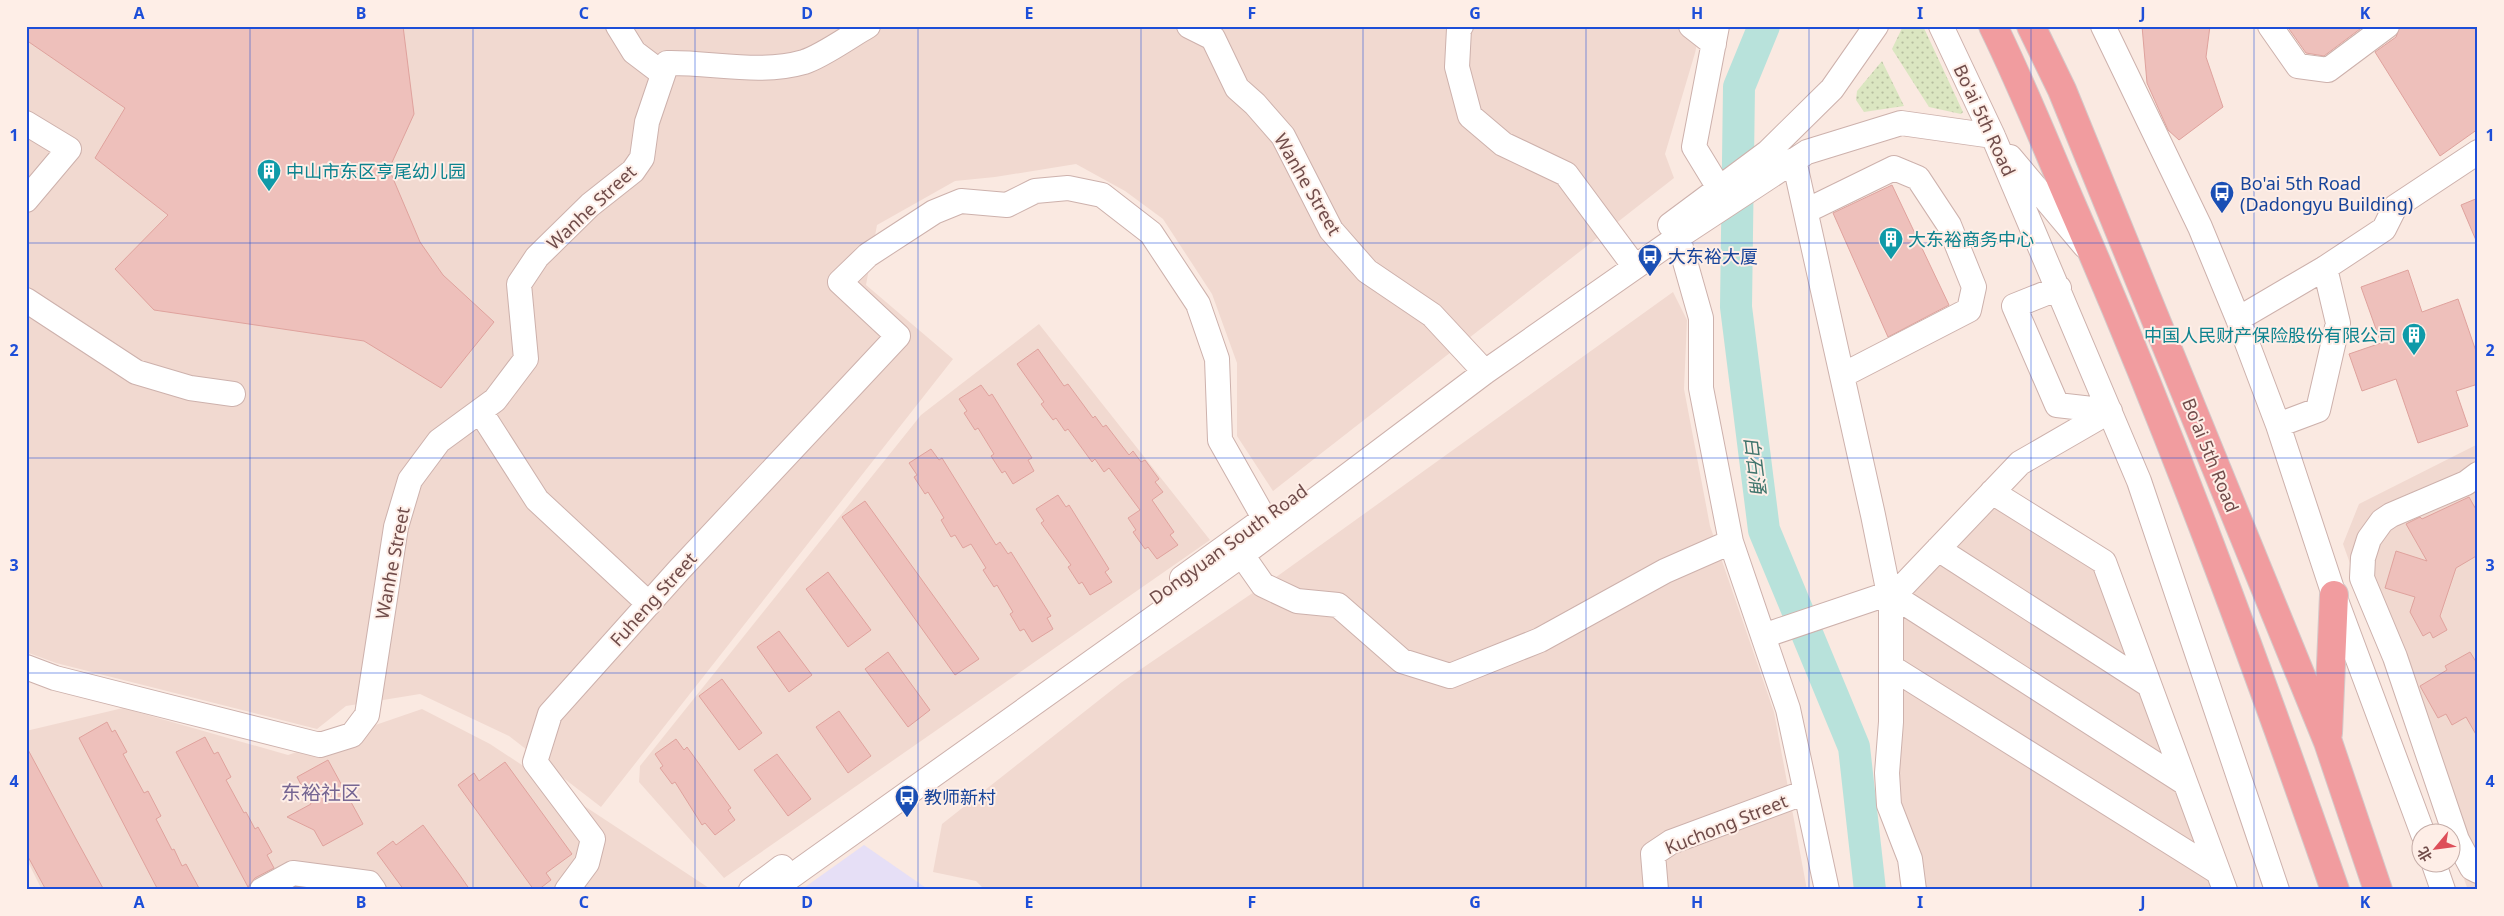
<svg xmlns="http://www.w3.org/2000/svg" width="2504" height="916" viewBox="0 0 2504 916" font-family="'Noto Sans','Noto Sans SC',sans-serif">
  <style>
    .residential { fill: #f1d9d0 }
    .education { fill: #e6dff6 }
    .grass { fill: url(#grass-dots) }
    .lines { fill: none; stroke-linecap: round; stroke-linejoin: round }
    .river { stroke: #b8e2db; stroke-width: 32 }
    .building { fill: #eec0bb; stroke: #dfa29d }
    .minor-casing { stroke: #cdb1ac; stroke-width: 26 }
    .highway-casing { stroke: #d4c9c9; stroke-width: 30 }
    .minor { stroke: #fff; stroke-width: 24 }
    .highway { stroke: #f19c9f; stroke-width: 28 }
    .grid { fill: none; stroke: #1d4ed8; stroke-width: 1; stroke-opacity: 0.55 }
    .labels { text-anchor: middle; dominant-baseline: central; stroke-width: 4; stroke-linejoin: round; paint-order: stroke }
    .street-label { font-size: 18px; fill: #704c4a; stroke: #feeee7 }
    .culture-label { font-size: 18px; fill: #0d838f; stroke: #feeee7; text-anchor: start }
    .transit-label { font-size: 18px; fill: #164399; stroke: #feeee7; text-anchor: start }
    .water-label { font-size: 19px; font-style: italic; fill: #40756d; stroke: #feeee7 }
    .quarter-label { font-size: 20px; fill: #766693; stroke: #feeee7 }
    .neatline { fill: none; stroke: #1d4ed8; stroke-width: 2 }
    .grid-label { font-size: 16px; text-anchor: middle; font-weight: bold; fill: #1d4ed8 }
  </style>
  <defs>
    <pattern id="grass-dots" width="8" height="8" patternUnits="userSpaceOnUse" patternTransform="scale(1.25)"><rect width="8" height="8" fill="#dbe6c1"/><path d="M2 2h.1M6 6h.1" fill="none" stroke="#b6bd9f" stroke-width="1.8" stroke-linecap="round"/></pattern>
  </defs>
  <rect width="100%" height="100%" fill="#fae9e1"/>
  <path class="residential" d="M26,26H1701L1695,53L1665,154L1674,178L1273,491L1237,436V363L1212,294L1163,219L1125,191L1076,164L995,177L955,181L877,225L866,285L953,359L601,807L509,736L420,694L346,706L317,729L56,663L26,652Z
    M1673,292L1687,320L1684,389L1710,526L1774,712L1807,890H985L976,881L933,872L942,824L1122,682L1279,575Z
    M1039,324L1210,540L724,878L639,782L640,766L921,415Z
    M2478,444V890H2468L2343,544L2359,504Z
    M1991,502L2096,570L2213,890H1923L1896,803V609Z
    M123,708L288,755L422,709L490,744L712,890H42L26,858V731Z"/>
  <path class="education" d="M864,845L929,890H801Z"/>
  <path class="grass" d="M1903,26H1923L1963,112L1961,114L1929,107L1892,49Z
    M1882,61L1904,106L1864,112L1856,100L1857,91Z"/>
  <g class="lines">
    <path class="river" d="M1764,26L1739,87L1736,307L1764,530L1854,747L1870,890"/>
  </g>
  <path class="building" d="M26,26H403L414,114L389,169L420,242L443,275L494,322L441,388L364,341L154,310L115,269L168,215L95,158L125,108L26,40Z
    M2142,26H2210L2206,57L2223,107L2179,140L2168,130L2147,83Z
    M2287,26H2364L2324,56L2306,53Z
    M2400,26H2478V129L2440,156L2375,52L2396,37Z
    M1892,185L1949,305L1888,337L1833,213Z
    M2478,198V245L2461,205Z
    M2408,270L2422,312L2458,299L2478,357V384L2456,391L2468,426L2418,443L2396,379L2362,391L2349,354L2381,343L2361,287Z
    M1038,349L1064,386L1068,384L1093,418L1095,416L1103,427L1106,425L1129,455L1133,451L1141,462L1145,460L1159,479L1155,482L1163,492L1152,500L1174,532L1170,535L1178,545L1157,559L1148,547L1145,549L1133,532L1136,530L1128,518L1140,510L1109,468L1104,472L1095,459L1092,462L1068,429L1065,431L1056,418L1053,420L1041,404L1044,402L1017,364Z
    M981,385L989,396L992,394L1032,458L1028,460L1034,471L1013,484L1005,471L1002,473L991,456L994,454L978,428L975,430L964,413L967,411L959,399Z
    M931,449L939,460L942,458L996,545L1000,542L1008,554L1011,552L1051,616L1047,618L1053,629L1032,642L1024,629L1020,631L1010,614L1013,612L997,585L994,587L983,570L986,568L971,544L963,548L955,535L951,537L941,520L944,518L928,492L925,494L914,477L917,475L909,463Z
    M1058,495L1066,507L1069,505L1109,569L1105,572L1112,582L1090,595L1082,582L1079,584L1068,567L1071,565L1041,523L1044,521L1036,509Z
    M2469,497L2478,513V555L2456,568L2440,616L2447,630L2433,638L2430,632L2423,636L2410,612L2415,597L2385,588L2396,551L2427,561L2406,524L2420,517L2422,519Z
    M865,501L979,659L955,675L842,517Z
    M828,572L871,630L848,647L806,589Z
    M779,631L812,675L789,692L757,647Z
    M888,652L930,710L908,727L865,669Z
    M2470,652L2478,665V738L2466,717L2452,725L2446,714L2438,718L2420,686L2447,670L2445,666Z
    M722,679L762,733L739,750L699,696Z
    M839,711L871,756L848,773L816,727Z
    M107,722L112,732L115,730L127,752L123,754L144,793L148,791L161,816L156,819L172,850L174,849L182,866L186,864L200,890H158L79,738Z
    M205,737L214,754L218,752L231,777L226,780L244,813L246,812L255,829L258,827L272,852L267,855L274,868L255,878L248,887L176,752Z
    M676,739L684,750L687,747L731,808L728,810L735,820L715,835L705,823L702,825L675,782L672,784L660,768L663,766L655,754Z
    M26,746L76,839L104,890H46L26,853Z
    M777,754L811,799L788,816L754,770Z
    M328,760L363,824L323,846L314,830L287,817L311,804L297,777Z
    M505,762L572,854L546,873L551,880L538,890H534L458,785L474,773L479,781Z
    M423,825L459,874L470,890H404L377,853L393,841L396,845Z"/>
  <g class="lines">
    <defs>
      <path id="minor" d="M618,26L634,52L663,74
        M1189,26L1213,38L1237,88L1255,104L1283,136L1331,230L1367,271L1432,315L1485,372
        M1461,26L1459,29L1457,67L1470,116L1503,144L1566,174L1635,267
        M1691,26L1714,44
        M1717,26L1694,147L1719,188
        M1941,26L1993,136L2139,481L2277,890
        M2103,26L2200,227L2238,319L2278,425L2334,595L2423,834
        M2270,26L2298,66L2328,70L2387,26
        M26,123L69,149L26,200
        M2010,157L2085,246
        M1794,160L1873,515L1891,604V722L1887,773L1889,805L1910,859L1914,890
        M1806,211L1894,168L1918,178L1949,225L1974,287L1969,310L1843,375
        M1670,225L1768,152L1832,89L1876,26
        M1678,237L1701,318V388L1731,542L1788,709L1827,890
        M2059,288L2014,306L2057,405L2110,411
        M26,300L136,372L190,388L233,394
        M2238,319L2325,268L2384,229L2395,207L2478,152
        M480,411L537,500L649,604
        M2278,425L2318,410L2338,323L2325,268
        M2478,474L2466,483L2391,515L2382,521L2369,539L2363,558L2362,578L2395,657L2457,840L2472,868L2478,871
        M1992,492L2104,562L2225,890
        M1938,549L2149,685
        M1242,555L1263,585L1297,601L1338,605L1402,661L1450,676L1540,640L1665,571L1731,542
        M1182,578L1268,516
        M1889,593L2185,783
        M1763,636L1899,590L2020,463L2110,411
        M26,667L55,678L320,745L352,735L367,715L396,527L410,480L439,441L495,400L526,359L519,284L537,257L590,205L633,171L642,158L647,122L667,63C712,62 759,75 804,62C823,56 850,36 868,26
        M1891,667L2218,872
        M2434,864L2443,890
        M262,890L293,873L369,883L374,890
        M567,890L587,863L593,839L535,762L550,714L679,570L898,336L840,282L868,255L934,212L961,201L1007,205L1035,191L1068,188L1102,195L1151,233L1198,304L1217,359L1220,440L1272,532
        M751,890L782,867
        M772,890L1242,555L1485,372L1678,237L1807,152L1901,123L1993,136
        M1656,890L1653,854L1671,842L1806,792"/>
      <path id="highway" d="M1993,26C2021,83 2045,143 2070,201C2169,427 2254,657 2335,890
        M2031,26L2062,90L2328,742L2378,890
        M2328,733L2334,595"/>
    </defs>
    <use href="#minor" class="minor-casing"/>
    <use href="#highway" class="highway-casing"/>
    <use href="#minor" class="minor"/>
    <use href="#highway" class="highway"/>
  </g>
  <path class="grid" d="M250,26V890M473,26V890M695,26V890M918,26V890M1141,26V890M1363,26V890M1586,26V890M1809,26V890M2031,26V890M2254,26V890M26,243H2478M26,458H2478M26,673H2478"/>
  <defs>
    <symbol id="building-pin" viewBox="-11 -11 22 30"><path d="M0 17L-7.5 6A9.5 9.5 0 1 1 7.5 6Z" fill="#0f9aa8" stroke="#feeee7"/><path d="M-4-6H4V6H1V3H-1V6H-4ZM-2.5-4.3h1.7v1.8h-1.7ZM.8-4.3h1.7v1.8H.8ZM-2.5-1h1.7V.8h-1.7ZM.8-1h1.7V.8H.8Z" fill="#fff"/></symbol>
    <symbol id="bus-pin" viewBox="-11 -11 22 30"><path d="M0 17L-7.5 6A9.5 9.5 0 1 1 7.5 6Z" fill="#1a4fb4" stroke="#feeee7"/><path d="M-5-6H5V4H4V6H2V4H-2V6H-4V4H-5ZM-3.5-4V0h7V-4ZM-3.5 1.2v1.5H-2V1.2ZM2 1.2v1.5H3.5V1.2Z" fill="#fff"/></symbol>
  </defs>
  <g fill-rule="evenodd">
    <use href="#building-pin" x="255" y="157" width="28" height="38"/>
    <use href="#bus-pin" x="2208" y="179" width="28" height="38"/>
    <use href="#building-pin" x="1877" y="225" width="28" height="38"/>
    <use href="#bus-pin" x="1636" y="242" width="28" height="38"/>
    <use href="#building-pin" x="2400" y="321" width="28" height="38"/>
    <use href="#bus-pin" x="893" y="783" width="28" height="38"/>
  </g>
  <g class="labels">
    <g class="street-label">
      <text transform="translate(1985 120) rotate(65)">Bo'ai 5th Road</text>
      <text transform="translate(1308 184) rotate(60)">Wanhe Street</text>
      <text transform="translate(591 207) rotate(-43)">Wanhe Street</text>
      <text transform="translate(2211 455) rotate(68)">Bo'ai 5th Road</text>
      <text transform="translate(1228 544) rotate(-36)">Dongyuan South Road</text>
      <text transform="translate(392 563) rotate(-79)">Wanhe Street</text>
      <text transform="translate(653 599) rotate(-48)">Fuheng Street</text>
      <text transform="translate(1726 824) rotate(-22)">Kuchong Street</text>
    </g>
    <g class="culture-label">
      <text x="286" y="171">中山市东区亨尾幼儿园</text>
      <text x="1908" y="239">大东裕商务中心</text>
      <text x="2396" y="335" text-anchor="end">中国人民财产保险股份有限公司</text>
    </g>
    <g class="transit-label">
      <text x="2240" y="183">Bo'ai 5th Road<tspan x="2240" dy="21">(Dadongyu Building)</tspan></text>
      <text x="1668" y="256">大东裕大厦</text>
      <text x="924" y="797">教师新村</text>
    </g>
    <g class="water-label">
      <text transform="translate(1755 465) rotate(83)">白石涌</text>
    </g>
    <g class="quarter-label">
      <text x="321" y="792">东裕社区</text>
    </g>
  </g>
  <rect width="2504" height="916" fill="none" stroke="#feeee7" stroke-width="55"/>
  <g transform="translate(2436 848) rotate(241)"><circle r="24" fill="#feeee7" stroke="#c5ada8"/>
  <path d="M0-4L9 19L0 12L-9 19Z" fill="#dd4e59"/>
  <text y="-8" font-size="14" font-weight="bold" text-anchor="middle" fill="#704c4a">北</text>
  </g>
  <rect x="28" y="28" width="2448" height="860" class="neatline"/>
  <g class="grid-label">
    <text x="139" y="19">A</text>
    <text x="361" y="19">B</text>
    <text x="584" y="19">C</text>
    <text x="807" y="19">D</text>
    <text x="1029" y="19">E</text>
    <text x="1252" y="19">F</text>
    <text x="1475" y="19">G</text>
    <text x="1697" y="19">H</text>
    <text x="1920" y="19">I</text>
    <text x="2143" y="19">J</text>
    <text x="2365" y="19">K</text>
    <text x="14" y="141">1</text>
    <text x="2490" y="141">1</text>
    <text x="14" y="356">2</text>
    <text x="2490" y="356">2</text>
    <text x="14" y="571">3</text>
    <text x="2490" y="571">3</text>
    <text x="14" y="787">4</text>
    <text x="2490" y="787">4</text>
    <text x="139" y="908">A</text>
    <text x="361" y="908">B</text>
    <text x="584" y="908">C</text>
    <text x="807" y="908">D</text>
    <text x="1029" y="908">E</text>
    <text x="1252" y="908">F</text>
    <text x="1475" y="908">G</text>
    <text x="1697" y="908">H</text>
    <text x="1920" y="908">I</text>
    <text x="2143" y="908">J</text>
    <text x="2365" y="908">K</text>
  </g>
</svg>
